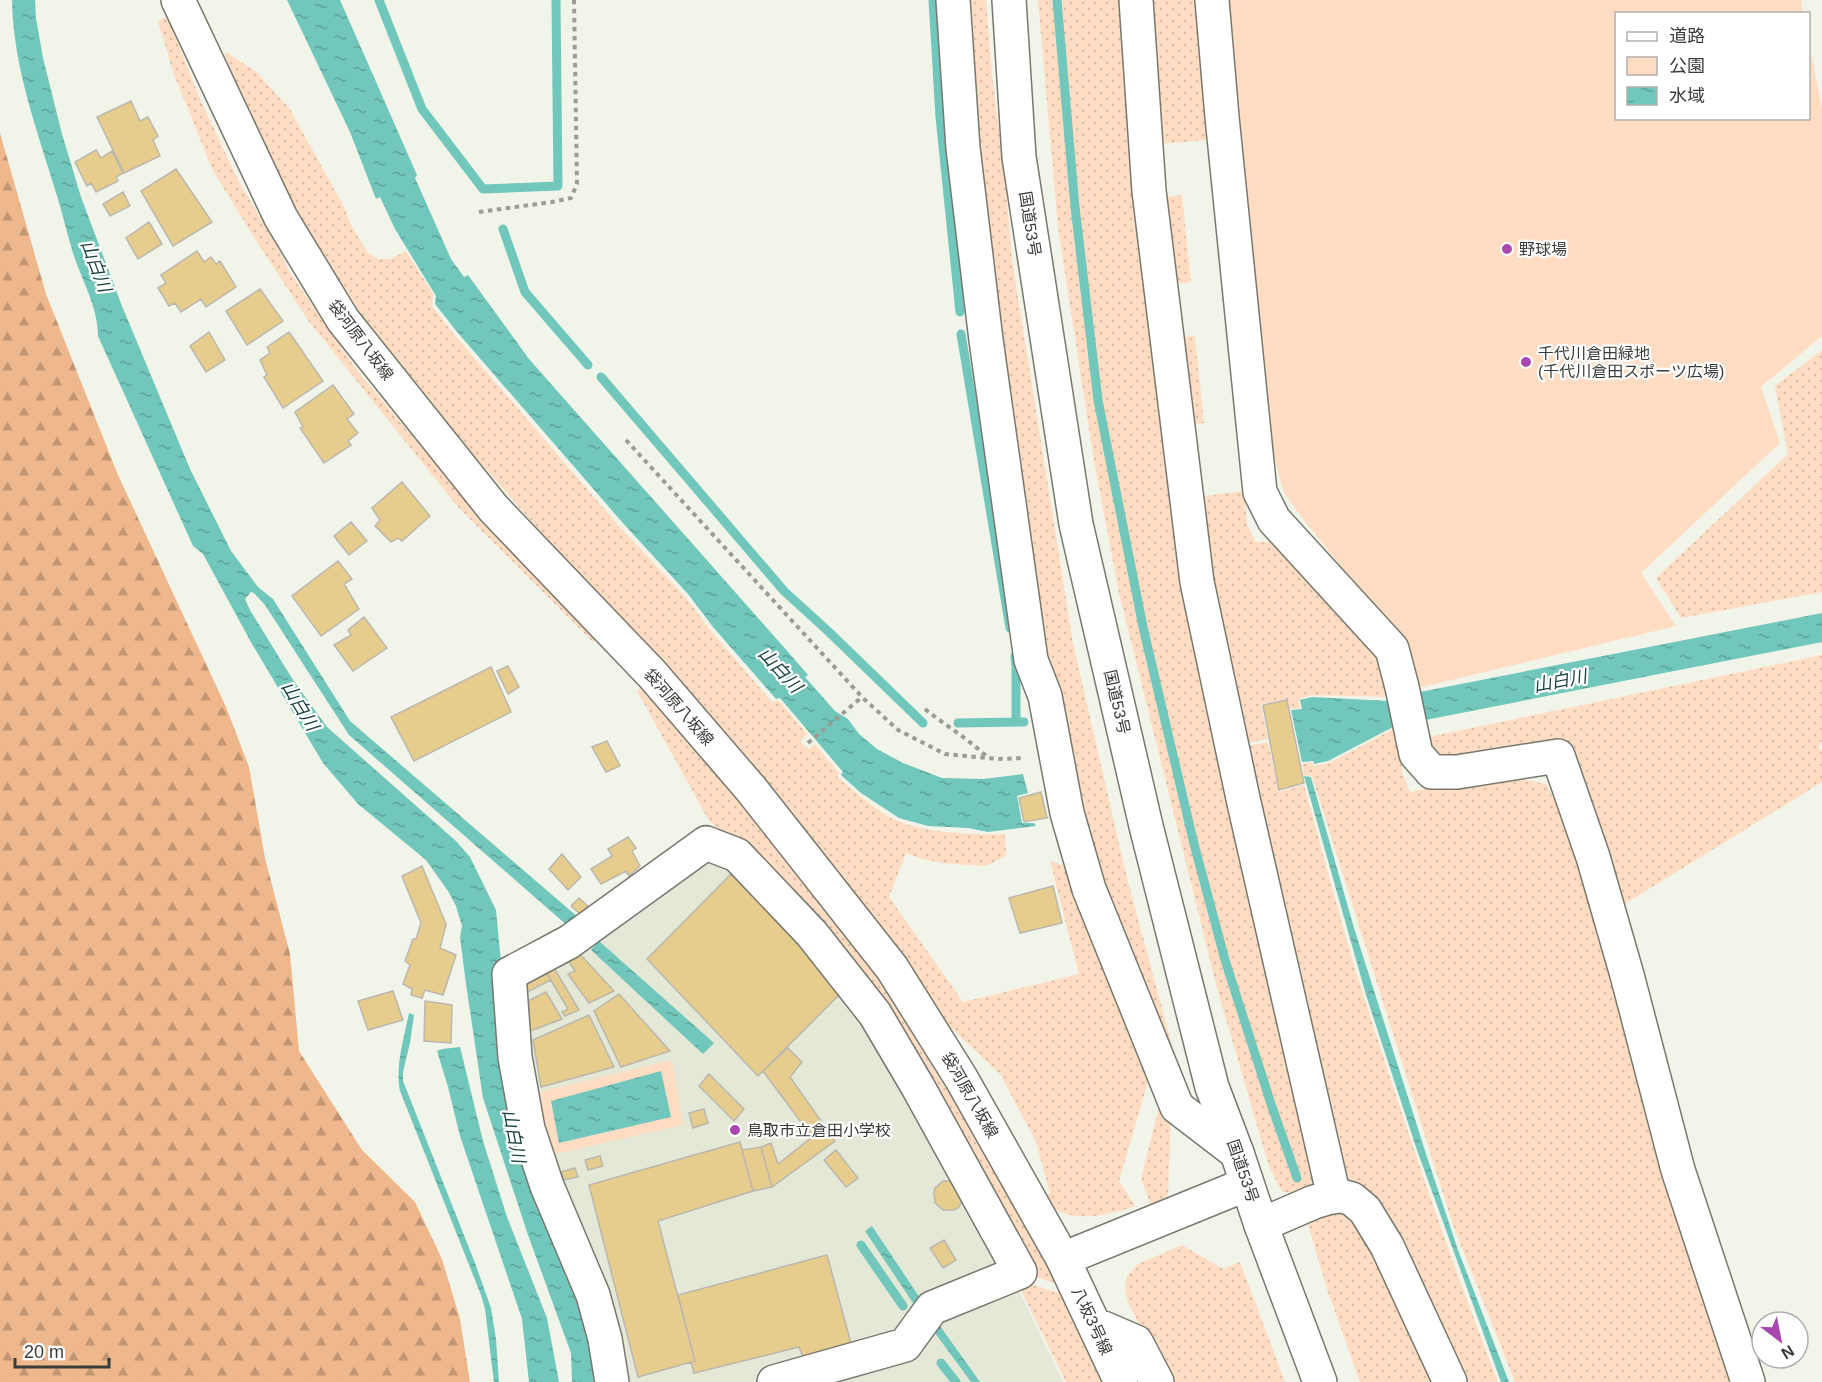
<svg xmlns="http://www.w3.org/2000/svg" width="1822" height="1382" viewBox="0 0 1822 1382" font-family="Helvetica,'Noto Sans JP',sans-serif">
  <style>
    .built { fill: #e3e8d7 }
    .grass { fill: url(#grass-dots) }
    .forest { fill: url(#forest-firs) }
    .park { fill: #ffdcc2 }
    .water { fill: url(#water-ripples) }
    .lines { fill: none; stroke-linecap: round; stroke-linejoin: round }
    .stream { stroke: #71c7bb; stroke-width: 9 }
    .building { fill: #e6cd8d; stroke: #bbb7ad; stroke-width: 1.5 }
    .minor-casing { stroke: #76796f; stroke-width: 36 }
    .major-casing { stroke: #76796f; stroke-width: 36 }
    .highway-casing { stroke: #76796f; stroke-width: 36 }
    .path { stroke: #9b9d95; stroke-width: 4; stroke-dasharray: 4.5 4.5; stroke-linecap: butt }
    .minor { stroke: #fff; stroke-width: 33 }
    .major { stroke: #fff; stroke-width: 33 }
    .highway { stroke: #fff; stroke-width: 33 }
    .poi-dot { fill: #a949b0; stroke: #fff; stroke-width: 2 }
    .labels { text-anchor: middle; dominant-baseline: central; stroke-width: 4.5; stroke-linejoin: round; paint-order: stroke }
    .street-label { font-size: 16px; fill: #3a3c37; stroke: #fff }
    .poi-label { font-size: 16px; fill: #3a3c37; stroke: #fff; text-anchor: start }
    .water-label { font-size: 18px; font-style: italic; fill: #1d4540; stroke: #fff }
  </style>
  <defs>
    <pattern id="grass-dots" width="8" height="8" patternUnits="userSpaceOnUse" patternTransform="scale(1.5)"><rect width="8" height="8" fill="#ffdcc2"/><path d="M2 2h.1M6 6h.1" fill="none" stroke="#dbbea7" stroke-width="1.8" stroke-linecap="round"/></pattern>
    <pattern id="forest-firs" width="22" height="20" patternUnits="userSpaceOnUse" patternTransform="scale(1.5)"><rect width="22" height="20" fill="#efb78c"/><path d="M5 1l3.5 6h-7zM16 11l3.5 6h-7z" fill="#c39673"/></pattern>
    <pattern id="water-ripples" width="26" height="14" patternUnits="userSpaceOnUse" patternTransform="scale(1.5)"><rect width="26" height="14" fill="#71c7bb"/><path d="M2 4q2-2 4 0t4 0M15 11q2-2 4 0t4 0" fill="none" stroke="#5ea399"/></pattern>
  </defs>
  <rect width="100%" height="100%" fill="#f1f4e9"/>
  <path class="built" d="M712,862H722L853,995L1002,1255L1063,1382H623L542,1149L515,979Z"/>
  <path class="grass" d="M964,0H986L992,76L1005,176L1012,260L1073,643L1126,874L1188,1105L1094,875L1040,645L1009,447Z
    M1038,0H1123L1135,184L1317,1180L1314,1188C1303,1192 1294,1194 1283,1192L1278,1185L1268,1163L1217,988L1119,593L1093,455L1058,227Z
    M1150,0H1197L1207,140L1160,144Z
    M167,16L200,99L238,180L276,244L289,271L356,369L475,511L596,638L593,642L458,507L310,323L255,239L212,169L173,72L158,21Z
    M226,52L255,71L290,109L344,207L351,225L368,253L378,259H390L406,251L433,294L432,306L452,332L618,525L686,598L712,632L772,702L779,701L807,734L800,741L808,749L815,744L839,773L837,777C853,790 880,814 898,821C927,833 973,835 1005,834L1006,856L985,866L943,863L922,859L906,853L889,897L963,1002L1079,974L1050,861L1063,865L1072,873L1153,1065L1119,1181L1135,1206C1108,1216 1062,1226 1042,1198L1050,1193L1036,1142L1000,1074L945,1022L787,805L543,535L448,425L423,391L368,325L316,244L291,199L263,144L227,63L225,54Z
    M1182,195L1191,282L1174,284L1165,197Z
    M1195,336L1204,423L1189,425L1180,337Z
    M1822,350V592L1681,618L1656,578L1788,454L1775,386Z
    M1244,491L1247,524L1255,542L1286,543L1382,654L1389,697L1312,695L1298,699L1300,708L1290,709L1287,699L1261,704L1268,739L1247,743L1216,611L1198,497Z
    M1822,655V741L1819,747L1822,752V782L1618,908L1565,747L1464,761L1437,756L1424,738Z
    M640,688L703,759L724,780L738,800L788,858L828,910L872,970L960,1111L972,1135L1063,1286L1027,1274L957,1150L734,846L708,819L637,691Z
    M1395,728L1403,775L1410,792L1498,774L1546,784L1574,838L1733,1382H1515L1453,1225L1312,776L1304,775L1302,764L1312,762L1314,766L1329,763Z
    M1268,742L1279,792L1304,785C1321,846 1337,908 1355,969C1399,1108 1445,1246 1498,1382H1455L1348,1185L1248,746Z
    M1161,1098L1171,1110L1168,1196L1151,1205L1141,1179Z
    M1330,1208L1358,1214L1440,1382H1360L1328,1292L1306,1218Z
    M1182,1245L1223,1269L1240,1262L1285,1382H1170L1128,1303L1125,1288L1127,1276L1138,1264Z
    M1016,1280L1066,1295L1105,1382H1066Z"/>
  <path class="forest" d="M0,133L46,294L118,475L226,707L249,767L265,858L290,954L299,1051L362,1150L415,1202L442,1259L460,1319L470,1382H0Z"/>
  <path class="park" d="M1229,0H1801L1803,13L1616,14V118H1808L1809,42L1822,109V336L1761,387L1780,443L1641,573L1676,626L1414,689L1409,647L1402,633L1351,579L1303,519L1284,493L1278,472L1269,436L1253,314Z
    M672,1060L683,1125L550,1155L539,1092Z"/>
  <path class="water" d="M12,0H35L36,18L43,58L62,134L81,197L122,306L190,469L231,551L258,587L273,599L350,721L579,918L569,927L349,735L265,605L254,593L251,592L245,599L250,610L293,680L327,727L457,842L470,857L496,910L513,1087L592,1306L604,1382H572L571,1353L528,1235L483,1098L466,984L460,937L462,926L456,906L448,891L426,860L358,804L323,763L252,644L203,554L193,546L98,336C98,307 82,281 73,253C67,234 63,215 57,196C38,132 13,68 12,0Z
    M287,0H340L417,175L415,178L451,259L464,277L468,275L529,359L789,653L808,675L805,677L835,711L848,719L859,734L877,749L903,763L942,778L983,779L1023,774L1028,793L1017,796L1022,823H1034L1036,826L988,832L968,828L928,826L899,818L861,793L841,775L843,772L780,698L776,699L713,627L688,594L622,522L458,333L435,304L436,296L395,229L380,197L376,199L350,132Z
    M1822,613V642L1395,726L1328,761L1314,764L1313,761L1302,762L1291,710L1302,709L1300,700L1312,697L1389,701L1420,692Z
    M1304,776L1311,777L1354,928L1429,1163L1458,1250L1509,1382H1501L1417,1150L1366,995Z
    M599,941L714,1043L703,1054L591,950Z
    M409,1013L414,1015L410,1043L403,1072V1081L475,1263L491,1308L496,1339L499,1382H494L485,1309L481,1295L400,1091C395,1066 404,1038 409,1013Z
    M460,1047L483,1141L507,1217L547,1318L559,1382H529L522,1319L460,1136L448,1087L437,1051L442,1049Z
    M661,1071L671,1117L559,1143L551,1101Z
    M872,1226L920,1298L980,1382H971L913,1303L865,1231Z"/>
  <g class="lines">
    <path class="stream" d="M379,0L422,109L483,189L558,186L556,0
      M933,0L940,117L960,312
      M1057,0L1075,207L1098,400L1143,627L1193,840L1225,960L1271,1104L1297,1178
      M503,229L525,292L588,365
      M961,334L1010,628
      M601,377L784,591L829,632L923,723
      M1015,656L1016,666V719
      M958,723L1024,722
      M861,1245L903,1306
      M941,1363L956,1382"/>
  </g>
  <path class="building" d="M131,101L140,121L148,117L158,136L153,140L160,156L124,173L97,117Z
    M96,150L101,158L112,151L123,173L116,177L118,181L96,192L91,183L87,186L75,162Z
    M176,169L212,222L173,246L141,191Z
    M123,192L130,206L110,216L103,204Z
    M149,222L162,244L138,259L126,238Z
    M197,251L204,262L211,257L216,264L220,261L236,287L206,307L201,299L181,312L175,303L169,306L158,288L166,283L161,275Z
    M260,289L283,321L247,345L226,311Z
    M209,332L225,360L206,372L190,346Z
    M289,332L323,381L283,408L264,377L267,375L260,360L270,353L267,347Z
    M333,385L354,414L347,419L358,433L348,441L351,445L324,463L300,428L303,427L295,412Z
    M402,482L430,516L402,541L398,538L391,542L375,526L380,520L372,508Z
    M351,522L367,541L349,555L334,536Z
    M338,561L352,579L344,584L359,609L321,636L292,596Z
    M364,617L387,648L353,671L334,645L351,635L348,630Z
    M508,666L519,687L508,694L497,671Z
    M491,667L511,712L414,761L391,717Z
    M1287,700L1304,783L1279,790L1263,705Z
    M607,741L620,766L606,772L592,747Z
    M1041,792L1047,818L1024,822L1019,798Z
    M628,837L636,848L632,851L640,866L629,876L626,871L601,884L591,869L612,856L608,849Z
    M562,854L581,877L568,890L549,869Z
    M422,866L446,924L440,948L456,955L443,995L425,990L422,998L411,995L412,989L403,984L410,965L405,961L413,939H416L421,923L402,876Z
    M731,874L845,989L758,1076L647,959Z
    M1053,886L1062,923L1020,933L1009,898Z
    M579,898L588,906L581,915L571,906Z
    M577,951L614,991L589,1003L568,974L575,971L567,959Z
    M554,968L579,1010L565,1016L562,1012L568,1009L546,972Z
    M546,972L551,980L523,994L517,983Z
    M393,991L403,1020L368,1030L358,1001Z
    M546,992L562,1019L528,1032L524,1003Z
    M619,994L670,1051L621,1067L594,1011Z
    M425,1001L452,1005L451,1043L424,1041Z
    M589,1015L614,1067L541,1087L533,1040Z
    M788,1048L802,1062L790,1077L835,1141L772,1187L761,1147L771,1143L778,1164L812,1137L763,1071Z
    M709,1074L744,1109L734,1121L699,1086Z
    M704,1109L708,1123L693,1128L689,1113Z
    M740,1142L753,1191L658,1221L695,1361L638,1377L589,1185Z
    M761,1147L772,1187L753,1191L742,1150Z
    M836,1150L858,1178L846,1187L824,1160Z
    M600,1156L603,1166L588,1170L585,1160Z
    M575,1168L578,1177L564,1180L561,1172Z
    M943,1181H953L963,1200L958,1208L954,1210H943L935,1203L934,1193L935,1188Z
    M944,1240L956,1260L943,1268L930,1248Z
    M827,1255L852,1347L804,1360L799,1347L694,1373L691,1362L695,1361L678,1295Z"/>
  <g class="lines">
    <defs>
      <path id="minor" d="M953,0L963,148L986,340L1031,660L1045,696L1067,813L1089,889L1177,1107L1237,1153
        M1136,0L1149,191L1197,582L1244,803L1334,1197
        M1212,0L1222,117L1260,492L1274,520L1392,649L1402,687L1416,754L1432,772H1457L1558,756L1593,857L1627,975L1678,1170L1748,1382
        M1261,1225L1314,1202L1338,1195L1352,1199L1365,1210L1387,1246L1450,1382
        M1063,1259L1121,1382
        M1094,1324L1136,1342L1157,1382
        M612,1382L605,1339L593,1295L547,1186L528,1129L515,1057L509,974L569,942L706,843L737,855L812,934L875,1014L918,1087L1020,1272L932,1308L905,1345L774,1382"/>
      <path id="major" d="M178,0L281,218L343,320L494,509L652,674L751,789L892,968L961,1078L1063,1259L1247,1184"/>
      <path id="highway" d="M1009,0L1019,157L1076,524L1146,826L1212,1087L1237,1153L1261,1225L1320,1382"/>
    </defs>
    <use href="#minor" class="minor-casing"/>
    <use href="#major" class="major-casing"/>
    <use href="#highway" class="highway-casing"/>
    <path class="path" d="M479,212L552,202L571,198L577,184L574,0
      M626,440L862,697L898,730L945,754L998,759L1025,758
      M925,709C946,726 969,739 988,758
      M808,743L862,697"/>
    <use href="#minor" class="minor"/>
    <use href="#major" class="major"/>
    <use href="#highway" class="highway"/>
  </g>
  <g class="poi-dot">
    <circle cx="1507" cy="249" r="6"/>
    <circle cx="1526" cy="362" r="6"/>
    <circle cx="735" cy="1130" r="6"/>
  </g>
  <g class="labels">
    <g class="street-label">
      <text transform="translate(1030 224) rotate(81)">国道53号</text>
      <text transform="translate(361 340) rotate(53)">袋河原八坂線</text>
      <text transform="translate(1117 702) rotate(77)">国道53号</text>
      <text transform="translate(679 707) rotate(49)">袋河原八坂線</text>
      <text transform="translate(970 1095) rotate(60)">袋河原八坂線</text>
      <text transform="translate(1243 1171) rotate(71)">国道53号</text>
      <text transform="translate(1092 1321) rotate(65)">八坂3号線</text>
    </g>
    <g class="poi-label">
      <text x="1519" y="249">野球場</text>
      <text x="1538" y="353">千代川倉田緑地<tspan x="1538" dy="18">(千代川倉田スポーツ広場)</tspan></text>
      <text x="747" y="1130">鳥取市立倉田小学校</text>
    </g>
    <g class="water-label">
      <text transform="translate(96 266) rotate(69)">山白川</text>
      <text transform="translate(780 670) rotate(47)">山白川</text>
      <text transform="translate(1560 681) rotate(-11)">山白川</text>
      <text transform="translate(300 706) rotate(59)">山白川</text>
      <text transform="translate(514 1136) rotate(79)">山白川</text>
    </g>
  </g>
  <rect x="1615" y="12" width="195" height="108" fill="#ffffff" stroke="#b0b1af" stroke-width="1.5"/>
  <rect x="1627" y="32" width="30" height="9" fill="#ffffff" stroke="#b0b1af" stroke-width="1.5"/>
  <text x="1669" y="42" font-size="18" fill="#3a3c37">道路</text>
  <rect x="1627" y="57" width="30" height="18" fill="#ffdcc2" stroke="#b0b1af" stroke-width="1.5"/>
  <text x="1669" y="72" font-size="18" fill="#3a3c37">公園</text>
  <rect x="1627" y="87" width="30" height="18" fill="url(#water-ripples)" stroke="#b0b1af" stroke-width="1.5"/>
  <text x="1669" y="102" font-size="18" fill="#3a3c37">水域</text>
  <g transform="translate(1780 1340) rotate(148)"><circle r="28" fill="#ffffff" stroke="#b0b1af" stroke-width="1.5"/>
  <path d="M0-4.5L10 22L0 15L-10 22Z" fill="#a949b0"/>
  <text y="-9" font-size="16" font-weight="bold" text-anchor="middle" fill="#3a3c37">N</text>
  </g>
  <path d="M15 1358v9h94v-9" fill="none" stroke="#3a3c37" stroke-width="3"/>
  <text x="24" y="1358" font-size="18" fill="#3a3c37" stroke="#ffffff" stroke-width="4.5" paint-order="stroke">20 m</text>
</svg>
